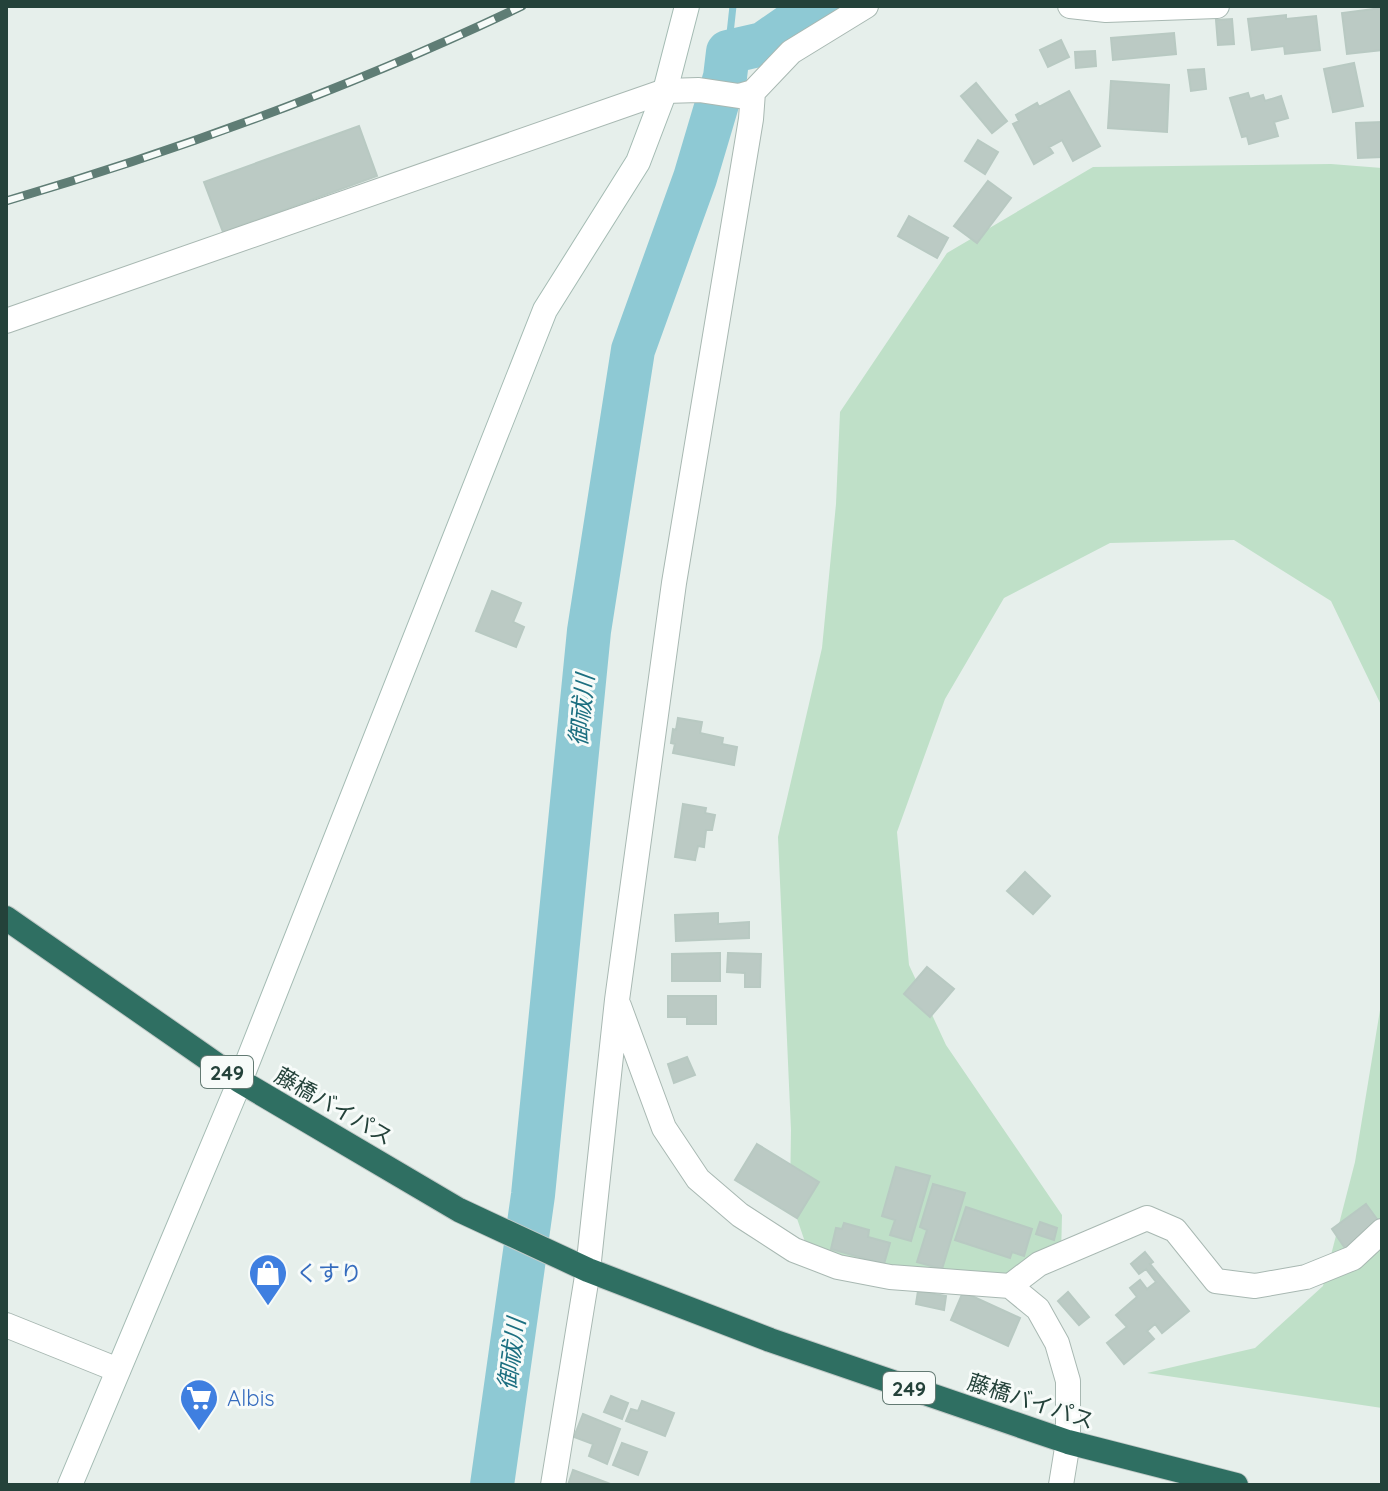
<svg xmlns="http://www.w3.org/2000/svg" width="1388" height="1491" viewBox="0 0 1388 1491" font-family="Quicksand,'Noto Sans JP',sans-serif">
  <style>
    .green { fill: #bfe0c8 }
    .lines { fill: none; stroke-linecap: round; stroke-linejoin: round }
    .stream { stroke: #8ec9d4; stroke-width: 7 }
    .river { stroke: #8ec9d4; stroke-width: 44 }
    .building { fill: #bbcac4; stroke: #b8c9c2; stroke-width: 2 }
    .street-casing { stroke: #a8b8b2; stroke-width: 26 }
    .secondary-casing { stroke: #a4bbb3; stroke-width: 26 }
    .highway-casing { stroke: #c2cac8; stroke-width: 26 }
    .street { stroke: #fff; stroke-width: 24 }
    .secondary { stroke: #fff; stroke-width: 24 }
    .highway { stroke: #2f6f62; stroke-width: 24 }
    .rail-casing { stroke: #5f7d75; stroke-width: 9 }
    .rail { stroke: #f7fbf9; stroke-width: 6; stroke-dasharray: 18; stroke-linecap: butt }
    .labels { text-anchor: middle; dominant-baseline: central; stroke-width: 6; stroke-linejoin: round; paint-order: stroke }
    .shield { fill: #f7fbf9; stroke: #637a73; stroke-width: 2 }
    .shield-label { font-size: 20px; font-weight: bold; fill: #24423a }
    .street-label { font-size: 22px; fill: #24423a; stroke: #f7fbf9 }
    .shop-label { font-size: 22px; fill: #366cbe; stroke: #f7fbf9; text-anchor: start }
    .water-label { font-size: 24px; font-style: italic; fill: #1c6f80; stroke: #f7fbf9 }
  </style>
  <rect width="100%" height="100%" fill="#e6efeb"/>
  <path class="green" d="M1331,164L1382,168V707L1331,601L1234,540L1110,543L1004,598L945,699L897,832L909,965L946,1045L1062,1215L1061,1256L1024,1276L905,1286L805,1242L790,1198L791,1130L778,837L822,648L836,504L840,412L947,253L1093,167Z
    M1382,998V1408L1147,1373L1255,1348L1323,1286L1355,1162Z"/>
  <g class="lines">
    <path class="stream" d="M728,52L733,6"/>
    <path class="river" d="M492,1485L533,1195L589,631L633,350L695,178L725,77L728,52L763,44L818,6"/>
  </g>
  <path class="building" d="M1382,8V50L1347,54L1342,13Z
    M1286,15V19L1316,16L1320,50L1285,54L1284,46L1252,50L1248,19Z
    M1232,19L1234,44L1218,45L1216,20Z
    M1174,33L1176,54L1113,60L1111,38Z
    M1061,40L1069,57L1048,67L1040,50Z
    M1095,51L1096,66L1076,68L1075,52Z
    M1354,63L1363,106L1333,112L1324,69Z
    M1204,69L1206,89L1191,91L1188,70Z
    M1111,81L1169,85L1167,132L1108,128Z
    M976,83L1007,121L992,133L961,96Z
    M1069,91L1100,146L1073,161L1062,140L1049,147L1053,153L1034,164L1013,124L1019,121L1016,115L1037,103L1039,107Z
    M1248,93L1250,99L1263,95L1265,101L1281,96L1288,118L1274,122L1278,136L1249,144L1247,136L1242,137L1230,98Z
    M1382,122V157L1358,158L1356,123Z
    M359,126L377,176L223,232L204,182Z
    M978,140L998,152L985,174L965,161Z
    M988,181L1011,198L977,243L954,226Z
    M909,216L948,238L937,258L898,236Z
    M492,591L521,603L513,622L524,627L516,647L476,631Z
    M678,718L702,722L700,733L723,738L722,744L737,747L734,765L673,753L675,744L671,743L673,729L676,730Z
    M683,804L706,808L705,813L715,815L712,830H706L704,847L698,846L695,860L675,857Z
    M1025,872L1050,896L1033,914L1007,891Z
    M718,913V924L749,922V938L676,941L675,915Z
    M720,953V981H672V954Z
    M728,953L761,954L760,987H745V973L727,972Z
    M927,967L954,989L930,1017L904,994Z
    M668,996H716V1024H687V1017H668Z
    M687,1057L695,1075L674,1083L668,1064Z
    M757,1144L819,1182L797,1218L735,1180Z
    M896,1167L930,1176L911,1241L890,1235L895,1220L882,1216Z
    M933,1184L965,1193L942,1269L917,1262L927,1230L920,1227Z
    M1366,1204L1382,1226L1347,1251L1332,1229Z
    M966,1207L1032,1229L1024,1256L1012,1252L1010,1258L955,1240Z
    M1040,1222L1057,1228L1054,1240L1036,1234Z
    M844,1223L869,1230L868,1237L890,1243L884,1264L831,1249L836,1228L842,1229Z
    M1145,1252L1153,1262L1150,1264L1189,1311L1162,1333L1155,1324L1147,1331L1154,1339L1124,1364L1107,1343L1127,1327L1116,1315L1137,1297L1130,1288L1140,1280L1147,1289L1156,1282L1146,1269L1139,1274L1131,1264Z
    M918,1291L946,1296L944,1310L916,1304Z
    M963,1292L1020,1318L1008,1346L951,1320Z
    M1068,1292L1089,1317L1079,1325L1058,1301Z
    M611,1396L628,1403L622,1419L604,1412Z
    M642,1401L674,1413L665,1436L626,1421L631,1409L638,1411Z
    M583,1414L620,1429L607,1464L589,1456L593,1444L574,1437Z
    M622,1443L647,1452L638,1475L613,1465Z
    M573,1470L613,1485H568Z"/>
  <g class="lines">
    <defs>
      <path id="street" d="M1070,6L1106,10L1217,6
        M6,321L665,91L699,90L739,96L753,92L791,52L866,6
        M619,1006L664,1128L698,1179L740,1215L794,1250L838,1267L890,1277L1010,1286L1038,1309L1057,1343L1068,1381V1442L1061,1485
        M1010,1286L1039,1264L1147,1218L1175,1230L1216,1281L1255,1286L1306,1277L1353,1258L1382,1231
        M6,1325L118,1370
        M553,1485L588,1270L617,1000L674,583L751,119L753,92"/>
      <path id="secondary" d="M70,1485L240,1081L545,310L638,162L665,91L687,6"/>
      <path id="highway" d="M6,918L240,1081L459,1210L588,1270L770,1340L1068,1442L1236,1485"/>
    </defs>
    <use href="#street" class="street-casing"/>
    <use href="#secondary" class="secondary-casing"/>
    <use href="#highway" class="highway-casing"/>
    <use href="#street" class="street"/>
    <use href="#secondary" class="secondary"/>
    <use href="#highway" class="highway"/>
    <defs>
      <path id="rail" d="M6,201C183,149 355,86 522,6"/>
    </defs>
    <use href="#rail" class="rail-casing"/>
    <use href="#rail" class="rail"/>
  </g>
  <defs>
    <symbol id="shop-pin" viewBox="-11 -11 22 30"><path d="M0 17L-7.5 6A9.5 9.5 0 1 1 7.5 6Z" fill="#3f7fe0" stroke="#f7fbf9"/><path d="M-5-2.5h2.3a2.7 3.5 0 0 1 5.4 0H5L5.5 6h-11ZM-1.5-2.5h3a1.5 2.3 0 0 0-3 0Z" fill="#fff"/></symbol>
    <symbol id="supermarket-pin" viewBox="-11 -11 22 30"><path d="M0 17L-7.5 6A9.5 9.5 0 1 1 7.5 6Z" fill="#3f7fe0" stroke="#f7fbf9"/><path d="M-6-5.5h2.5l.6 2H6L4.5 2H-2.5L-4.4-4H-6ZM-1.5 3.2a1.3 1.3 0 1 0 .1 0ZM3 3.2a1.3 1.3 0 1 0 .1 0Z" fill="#fff"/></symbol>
  </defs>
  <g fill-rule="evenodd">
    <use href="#shop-pin" x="246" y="1251" width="44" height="60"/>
    <use href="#supermarket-pin" x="177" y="1376" width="44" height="60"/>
  </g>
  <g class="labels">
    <g class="shield">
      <rect x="201" y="1056" width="52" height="32" rx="6"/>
      <rect x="883" y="1372" width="52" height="32" rx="6"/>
    </g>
    <g class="shield-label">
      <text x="227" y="1072">249</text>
      <text x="909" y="1388">249</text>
    </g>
    <g class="street-label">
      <text transform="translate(334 1106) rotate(30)">藤橋バイパス</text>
      <text transform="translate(1031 1401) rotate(18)">藤橋バイパス</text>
    </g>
    <g class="shop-label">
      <text x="296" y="1273">くすり</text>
      <text x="227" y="1398">Albis</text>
    </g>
    <g class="water-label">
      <text transform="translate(581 710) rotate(-84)">御祓川</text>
      <text transform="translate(511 1354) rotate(-82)">御祓川</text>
    </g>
  </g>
  <rect width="1388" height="1491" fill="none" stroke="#24423a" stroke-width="16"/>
</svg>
